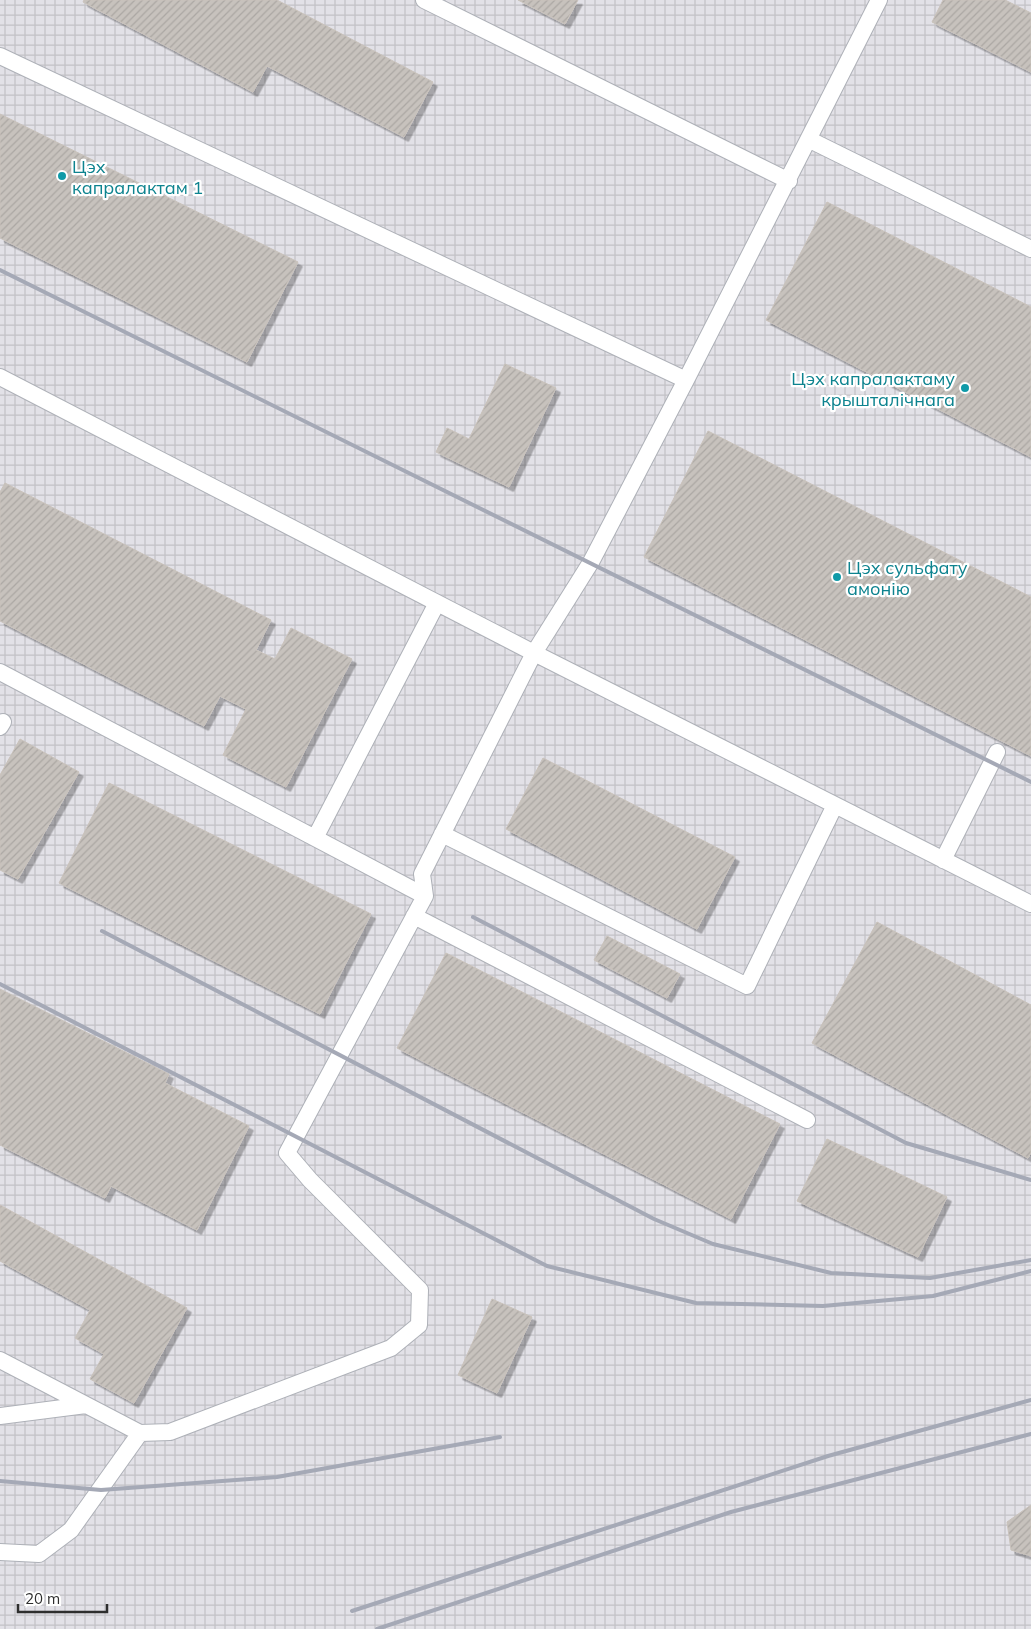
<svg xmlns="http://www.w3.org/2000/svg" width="1031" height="1629" viewBox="0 0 1031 1629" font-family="Mulish,sans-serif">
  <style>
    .industrial { fill: url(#industrial-grid) }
    .building { fill: url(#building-hatch); stroke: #c9c2bb; filter: url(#shadow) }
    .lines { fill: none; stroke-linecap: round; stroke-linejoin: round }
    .lane-casing { stroke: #aeb1b8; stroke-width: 18 }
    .lane { stroke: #fff; stroke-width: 16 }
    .rail { stroke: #a5a9b6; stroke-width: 4 }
    .culture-dot { fill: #0f9aa8; stroke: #fff; stroke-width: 2 }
    .labels { text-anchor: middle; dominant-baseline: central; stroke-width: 4.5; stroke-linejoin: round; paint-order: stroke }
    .culture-label { font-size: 18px; fill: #0d838f; stroke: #fff; text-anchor: start }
  </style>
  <defs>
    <pattern id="industrial-grid" width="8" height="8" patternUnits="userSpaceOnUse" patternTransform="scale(1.25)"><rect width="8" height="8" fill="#e2e1e7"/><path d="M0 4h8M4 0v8" fill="none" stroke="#c2c1c6"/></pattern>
    <pattern id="building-hatch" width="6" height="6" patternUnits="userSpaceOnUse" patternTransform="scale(1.25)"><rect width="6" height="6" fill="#c7c2bd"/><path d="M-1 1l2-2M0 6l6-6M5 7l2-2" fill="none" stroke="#aba7a3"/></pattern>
    <filter id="shadow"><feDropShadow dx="4.5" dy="4.5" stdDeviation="0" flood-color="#0004"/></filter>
  </defs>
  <rect width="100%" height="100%" fill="#ede7e2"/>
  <path class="industrial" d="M0,0H1031V1629H0Z"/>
  <path class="building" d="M84,0H277L433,82L404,137L267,66L253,92L83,2Z
    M518,0H578L565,24Z
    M943,0H1005L1031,13V72L932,22Z
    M0,114L298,262L247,362L0,238Z
    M827,202L1031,307V457L766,320Z
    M505,364L556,388L509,487L436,452L447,428L469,439Z
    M708,431L1031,597V756L644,557Z
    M5,483L271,620L256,650L275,659L291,628L352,659L286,787L223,755L246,709L220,696L204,726L0,621V492Z
    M20,739L79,772L18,879L0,870V775Z
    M543,758L735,857L697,929L506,829Z
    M109,783L371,914L320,1014L59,883Z
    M877,922L1031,1005V1153L1028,1158L812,1043Z
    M607,936L680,974L667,998L594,960Z
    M446,953L780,1124L731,1219L397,1048Z
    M0,989L169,1074L165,1083L249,1126L197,1230L111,1186L105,1198L0,1145Z
    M827,1139L947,1197L918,1257L797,1201Z
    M0,1205L187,1308L134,1403L90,1379L104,1354L75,1338L90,1310L0,1261Z
    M492,1299L532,1317L497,1393L458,1375Z
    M1031,1505V1556L1011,1550L1007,1522Z"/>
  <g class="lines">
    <defs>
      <path id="lane" d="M424,0L789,181
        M0,56L686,380
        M810,140L1031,249
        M0,377L534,653L1031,904
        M0,672L425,896
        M0,727L3,722
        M442,834L747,986L835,805
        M315,838L437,603
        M943,860L997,752
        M414,916L807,1120
        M0,1360L140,1433L170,1432L391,1348L419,1325L420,1290L310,1180L287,1153L425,896L422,874L534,653L591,562L686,380L879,0
        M0,1416L86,1405
        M0,1552L39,1554L71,1530L140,1433"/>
    </defs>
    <use href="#lane" class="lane-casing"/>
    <use href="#lane" class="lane"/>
    <path class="rail" d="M0,270L1031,782
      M473,917L906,1143L1031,1180
      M102,931L654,1219L713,1244L831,1273L930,1278L1031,1260
      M0,984L547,1266L696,1303L823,1306L933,1296L1031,1271
      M0,1481L101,1490L277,1477L500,1437
      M352,1611L828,1456L1031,1400
      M377,1629L731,1512L1031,1434"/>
  </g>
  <g class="culture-dot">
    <circle cx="62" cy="176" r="5"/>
    <circle cx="965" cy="388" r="5"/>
    <circle cx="837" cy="577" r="5"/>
  </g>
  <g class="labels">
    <g class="culture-label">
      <text x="72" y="166">Цэх<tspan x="72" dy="21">капралактам 1</tspan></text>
      <text x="955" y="378" text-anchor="end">Цэх капралактаму<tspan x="955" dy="21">крышталічнага</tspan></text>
      <text x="847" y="567">Цэх сульфату<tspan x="847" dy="21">амонію</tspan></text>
    </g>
  </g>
  <path d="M18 1604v8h89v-8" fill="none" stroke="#2e2e2e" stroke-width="2.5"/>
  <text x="25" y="1604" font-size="15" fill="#2e2e2e" stroke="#ffffff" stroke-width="4" paint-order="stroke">20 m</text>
</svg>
